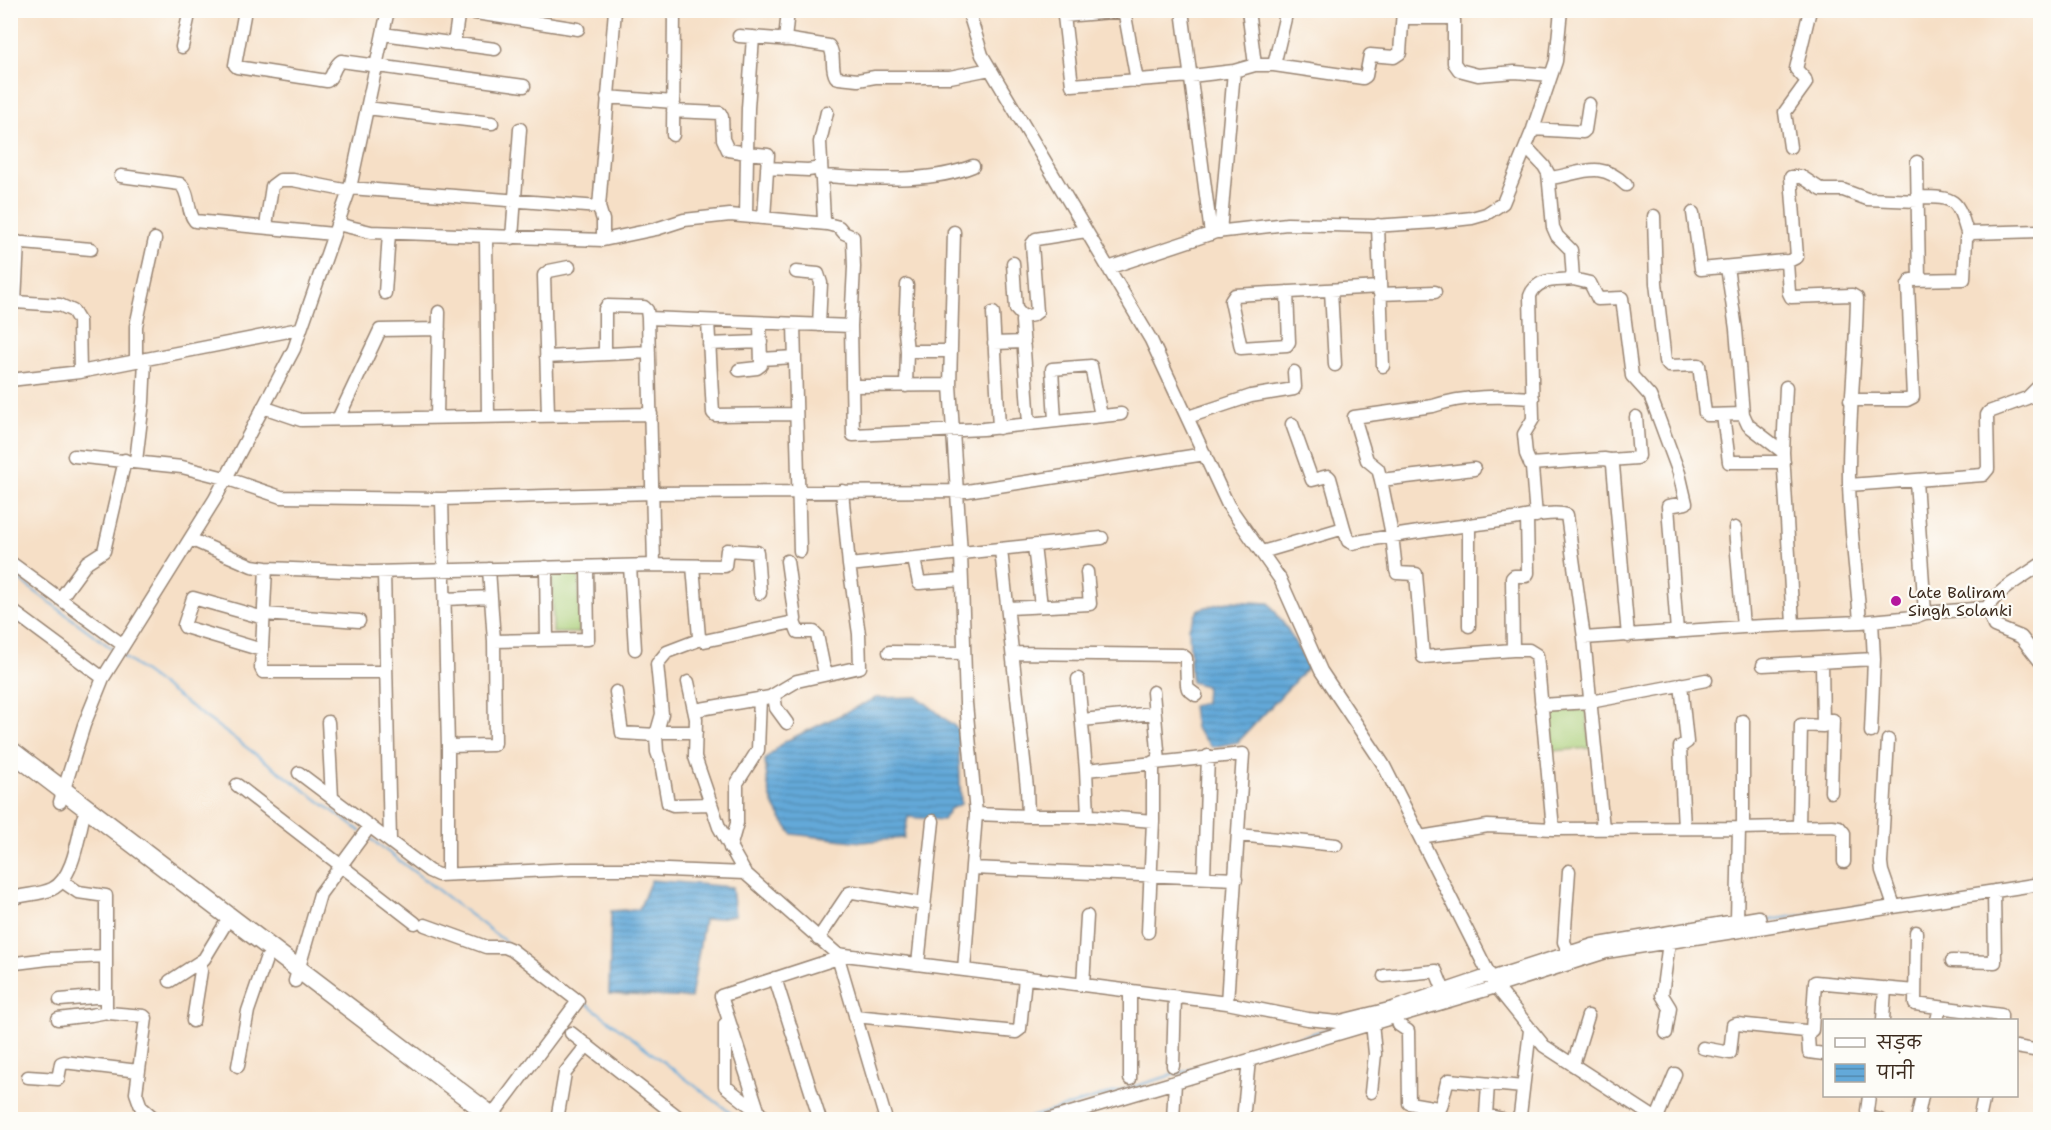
<svg xmlns="http://www.w3.org/2000/svg" width="2051" height="1130" viewBox="0 0 2051 1130" font-family="'Shantell Sans','Playpen Sans Deva',sans-serif">
  <style>
    .park { fill: #a9cd77; stroke: #727c4a; stroke-width: 1.5 }
    .water { fill: url(#water-rules); stroke: #4f6a7c; stroke-width: 1.5 }
    .lines { fill: none; stroke-linecap: round; stroke-linejoin: round }
    .stream { stroke: #63a9d9; stroke-width: 2 }
    .minor-casing { stroke: #988472; stroke-width: 15 }
    .highway-casing { stroke: #988472; stroke-width: 21 }
    .minor { stroke: #fff; stroke-width: 12 }
    .highway { stroke: #fff; stroke-width: 18 }
    .poi-dot { fill: #b5179e; stroke: #fdfcf7; stroke-width: 2 }
    .labels { text-anchor: middle; dominant-baseline: central; stroke-width: 4.5; stroke-linejoin: round; paint-order: stroke }
    .poi-label { font-size: 16px; fill: #3b2a1e; stroke: #fdfcf7; text-anchor: start }
  </style>
  <defs>
    <pattern id="water-rules" width="6" height="5" patternUnits="userSpaceOnUse" patternTransform="scale(1.5)"><rect width="6" height="5" fill="#63a9d9"/><path d="M0 2.5h6" fill="none" stroke="#538aaf"/></pattern>
  </defs>
  <rect width="100%" height="100%" fill="#fdfcf7"/>
  <filter id="ink" filterUnits="userSpaceOnUse"><feTurbulence type="fractalNoise" baseFrequency=".0167" numOctaves="2"/><feDisplacementMap in="SourceGraphic" scale="12" xChannelSelector="R" yChannelSelector="G"/><feConvolveMatrix kernelMatrix="1 2 1 2 8 2 1 2 1" color-interpolation-filters="sRGB"/></filter>
  <filter id="wash" filterUnits="userSpaceOnUse"><feTurbulence type="fractalNoise" baseFrequency=".008" numOctaves="4" result="noise"/><feDisplacementMap in="SourceGraphic" scale="24" xChannelSelector="R" yChannelSelector="G"/><feGaussianBlur stdDeviation="1.35" result="paint"/><feColorMatrix in="noise" values="0 0 0 0 0 0 0 0 0 0 0 0 0 0 0 0 0 1.4 0 .05"/><feComposite in="paint" operator="in"/></filter>
  <g filter="url(#wash)">
    <rect width="100%" height="100%" fill="#f6dfc6"/>
    <path class="park" d="M552,573H579V633H553Z
      M1586,709L1590,748L1552,751L1549,712Z"/>
    <path class="water" d="M1231,601L1269,603L1288,630L1308,667L1238,742L1212,747L1195,728L1192,706L1205,703L1206,686L1191,682L1189,627L1199,609Z
      M918,697L958,729L961,804L950,809L943,820L908,817L904,838L862,842L792,834C770,805 768,795 765,760L784,742L876,698Z
      M651,880L732,887L735,915L704,920L691,998L609,994L611,911L639,909Z"/>
    <g class="lines">
      <path class="stream" d="M10,573L114,650
        M121,655L360,831
        M367,836L506,942
        M1764,921L1860,906
        M582,1000L740,1120
        M1021,1120L1334,1027"/>
    </g>
  </g>
  <g filter="url(#ink)">
    <g class="lines">
      <defs>
        <path id="minor" d="M245,10L235,65L237,67L327,81C334,76 333,66 341,61L524,86
          M968,10L982,55L1151,340L1228,505L1280,579L1321,671L1383,764L1494,984L1544,1046L1658,1120
          M1124,10L1137,81
          M1182,10L1211,234
          M1124,11L1064,16L1072,85L1191,76L1234,71
          M1403,18H1451L1454,20V63L1459,70L1478,75L1515,72L1551,75
          M383,34L495,49
          M739,36L791,40L829,46C836,55 830,67 836,77L839,78L858,80L875,77H950L990,69
          M753,37L748,108L747,153L768,155L764,218
          M785,40L788,10
          M454,44L458,16L463,11L578,29
          M182,47L190,10
          M1255,65H1274L1363,78L1366,76L1370,55L1394,57L1400,53L1403,10
          M1274,65L1287,10
          M607,97L674,102
          M367,108L492,123
          M673,111L720,113L722,117L723,139L728,150L747,153L746,216
          M827,112L820,142L824,220L827,224L839,227L844,233L853,237V240L854,267L851,326L853,435L983,429L1121,414
          M1533,129L1583,132L1585,130L1589,104
          M673,135L674,10
          M1526,147L1544,166L1548,173L1553,227L1557,236L1571,250L1573,279L1590,283L1598,299L1622,298L1632,376L1650,396L1653,403L1679,473L1686,503L1668,506L1677,632
          M1790,147L1785,112L1806,83L1805,79L1796,69L1810,10
          M1917,162L1919,280
          M767,168L808,170L821,168
          M121,176L180,184C191,193 186,211 195,221L333,234
          M821,176C869,178 929,184 973,166
          M1549,178C1580,175 1599,158 1626,185
          M350,188L599,207L615,10
          M1918,197C1957,197 1957,199 1968,236
          M599,207L603,220V240
          M1654,216L1656,283L1665,361L1669,366L1699,365L1705,413L1707,415L1743,414
          M337,224L371,232L603,240L656,229L684,220L730,215L827,224
          M1378,225L1383,366
          M266,226L272,186L280,180H293L349,191
          M954,232L950,385L961,554L966,703L976,814L964,970
          M1220,232L1234,71L1255,65L1248,10
          M486,237L488,416
          M512,238L520,129
          M12,242L91,249
          M18,242L15,302L60,305L73,311L79,321L80,372
          M1787,262L1797,257L1791,177H1802L1822,190H1843L1867,199L1918,201
          M1013,263L1016,309L1023,317
          M1727,267L1736,329L1743,414L1748,425L1783,452L1793,624
          M1108,268L1216,232L1287,224L1373,226L1436,222L1472,218L1486,214L1503,203L1533,129L1556,61L1561,10
          M796,272L818,274L821,283L819,325
          M907,285L905,332L907,351
          M1331,290L1335,365
          M1287,292L1289,342L1287,345L1241,348L1231,301L1235,295L1380,287
          M385,293L389,233
          M1380,294L1435,292
          M993,313L999,428
          M648,318L654,565
          M708,321L713,413L715,415L796,414
          M794,324L800,551
          M994,343L1024,342
          M709,344L761,342
          M605,353V309L607,306L644,307L647,310L648,318L851,326
          M546,357L649,352
          M761,359L795,357
          M136,361V326L155,239
          M739,370L757,368L761,365L760,323
          M10,380L80,372L299,329
          M852,386L950,385
          M906,386L907,351H951
          M1850,400H1907L1913,397L1908,285L1911,280L1964,279L1966,239L1971,233L2040,231
          M263,407L301,420L651,414
          M548,415L544,275L549,271L569,267
          M1723,415L1729,462H1784
          M437,417L439,312
          M1188,417L1251,396L1294,389L1295,387L1294,372
          M338,419L380,330L439,329
          M1055,421L1052,369L1091,366L1101,416
          M1029,424L1022,321L1023,317L1033,315L1037,312L1032,244L1036,239L1086,231
          M1292,424L1312,480L1328,476L1330,478L1344,528
          M1783,452L1786,387
          M74,456L182,467L225,478L281,497L442,499L653,493L967,491L1205,454
          M1610,460L1637,458L1639,456L1636,417
          M136,461L143,402L145,359
          M1530,464L1604,459L1610,460L1613,465L1628,636
          M1474,469L1381,480L1392,535L1396,570L1397,573L1416,574L1423,657L1513,650H1529L1537,655L1553,829
          M1381,480L1378,469L1367,460L1354,417L1433,406C1465,395 1500,396 1533,398
          M1916,481L1925,613
          M1849,485L1983,475L1988,469L1987,415L1989,412L2027,398L2040,385
          M842,491L849,565
          M442,499L448,746V874
          M1536,516L1532,468L1526,454L1524,434L1533,419L1530,296C1537,277 1556,281 1573,279
          M1469,525V626
          M1735,528L1743,627
          M190,539L252,566L266,568L372,572L654,565L725,566L727,550L757,552L760,593
          M1034,546L1041,606
          M1001,550L1027,788L1028,816
          M1262,552L1344,528L1348,541L1352,543C1404,533 1456,527 1507,520C1522,518 1554,510 1567,515L1584,638L1603,828
          M914,559L919,583L961,580
          M10,562L123,645
          M630,566L635,649
          M693,566L699,637L704,641L794,622L795,619L787,561
          M546,567L547,640
          M266,568L261,668L263,672H386
          M384,572L390,841
          M60,599L87,562L104,551L125,460
          M445,599L491,597
          M1008,608L1090,604L1087,572
          M1987,608C1998,589 2023,577 2040,565
          M10,609L103,678
          M264,614L359,621
          M794,622L798,632H814L817,635L825,674
          M1860,622L1914,617L1925,613L1985,608L1988,610L1994,626L2021,637L2040,661
          M1584,638L1743,627L1860,622C1857,576 1850,529 1849,483C1848,421 1856,360 1857,298L1852,295L1791,297L1789,293L1787,262L1784,261L1701,269L1693,213
          M701,639L667,652L657,664L662,714L656,735L657,752L661,763L668,803L673,805L711,804
          M494,641L588,639L587,567
          M262,650L185,627L184,625L193,598L264,618
          M1513,650L1512,578L1514,576H1526L1528,573L1527,517
          M889,652L964,653
          M1013,653L1182,655L1186,658L1187,685L1188,689L1196,695
          M1763,665L1874,659
          M1078,679L1086,770
          M688,682L696,719L695,757L719,827L745,873L837,954L886,1120
          M1681,684L1687,742L1680,747L1684,828
          M616,692L622,733L656,735
          M1153,692L1159,762
          M774,695L776,708L787,723
          M1541,705L1590,702L1706,680
          M695,710L770,697L797,681L860,667L859,634L849,565L1102,538
          M1823,719L1833,720L1831,792
          M1082,720L1154,713
          M328,722L332,798
          M656,732H696
          M1871,732L1874,659L1872,621
          M1888,740L1881,863L1882,871L1894,906
          M448,746L493,745L495,743L494,641L489,569
          M299,773L429,871L438,875L572,869H641L745,873
          M237,785L415,923
          M60,802L84,725L103,678L215,499L294,349L350,188L388,10
          M976,814L1028,816H1093L1153,821L1148,932
          M1088,816L1086,770L1243,754L1227,1003
          M1153,821V762
          M1799,827L1801,725L1823,726L1822,662
          M1743,828V721
          M1239,835L1336,845
          M1420,837L1488,826L1553,829L1739,828L1832,826L1839,827L1844,833V862
          M730,848L737,823V783L758,750L760,698
          M972,868L1236,879
          M1569,871L1564,942L1572,959
          M1204,877L1208,756
          M62,881L78,892L106,896V1009L108,1013L144,1016L146,1018L136,1093L141,1107L156,1120
          M10,899C24,894 39,895 52,889C73,879 78,838 83,818
          M1737,920L1739,828
          M425,925L486,947H505L512,950L578,1001L492,1116
          M1916,932L1915,1004L2001,1015V1020
          M818,939L849,893L853,892L924,904
          M837,954L1227,1003L1308,1019L1337,1022L1393,1008L1490,975
          M1952,961L1995,962L1994,891
          M16,963L48,959L105,956
          M918,964L933,821
          M1384,976L1436,971L1444,991
          M775,978L820,1120
          M1491,978L1593,945L1759,917L1761,927
          M170,981L204,959L224,926
          M295,981L320,894L370,826
          M1083,985L1087,916
          M60,1000L106,996
          M1396,1015L1399,1025L1408,1031L1409,1103L1438,1108L1441,1107L1447,1082L1449,1080L1523,1087
          M855,1016L1016,1032L1020,1029L1025,978
          M58,1019L91,1015L107,1012
          M1883,1020L1885,988
          M1937,1020L1940,1008
          M193,1021L201,971L200,963
          M725,1024V1086L759,1113L770,1120
          M571,1033L682,1120
          M1666,1033L1670,1008L1662,995L1669,942
          M1807,1033L1812,1030L1815,982L1915,991
          M2016,1047L2040,1051
          M1703,1048L1730,1053L1733,1025L1737,1024L1805,1031L1808,1037L1809,1052L1824,1054
          M1573,1065L1588,1016
          M238,1066L248,1011L266,959
          M1173,1066L1175,997
          M28,1077L58,1079L61,1063L64,1062L138,1071
          M1130,1079V991
          M1488,1084L1486,1115L1502,1119
          M1371,1092L1375,1054L1372,1022
          M1869,1096L1867,1111L1869,1117L1880,1120
          M759,1113L721,996L838,958
          M1657,1118L1675,1074
          M557,1120L565,1073L587,1045
          M1047,1120L1496,987L1606,952L2040,884
          M1173,1120L1175,1082
          M1243,1120L1249,1060
          M1516,1120L1520,1115L1530,1030
          M1800,1120H1806
          M1917,1120L1922,1096
          M1979,1120L1984,1096"/>
        <path id="highway" d="M10,750L497,1120"/>
      </defs>
      <use href="#minor" class="minor-casing"/>
      <use href="#highway" class="highway-casing"/>
      <use href="#minor" class="minor"/>
      <use href="#highway" class="highway"/>
    </g>
  </g>
  <circle class="poi-dot" cx="1896" cy="601" r="6"/>
  <g class="labels">
    <g class="poi-label">
      <text x="1908" y="592">Late Baliram<tspan x="1908" dy="18">Singh Solanki</tspan></text>
    </g>
  </g>
  <rect width="2051" height="1130" fill="none" stroke="#fdfcf7" stroke-width="36"/>
  <rect x="1823" y="1019" width="195" height="78" fill="#fdfcf7" stroke="#afa8a0" stroke-width="1.5"/>
  <rect x="1835" y="1038" width="30" height="9" fill="#ffffff" stroke="#afa8a0" stroke-width="1.5"/>
  <text x="1877" y="1049" font-size="18" fill="#3b2a1e">सड़क</text>
  <rect x="1835" y="1064" width="30" height="18" fill="url(#water-rules)" stroke="#afa8a0" stroke-width="1.5"/>
  <text x="1877" y="1079" font-size="18" fill="#3b2a1e">पानी</text>
</svg>
